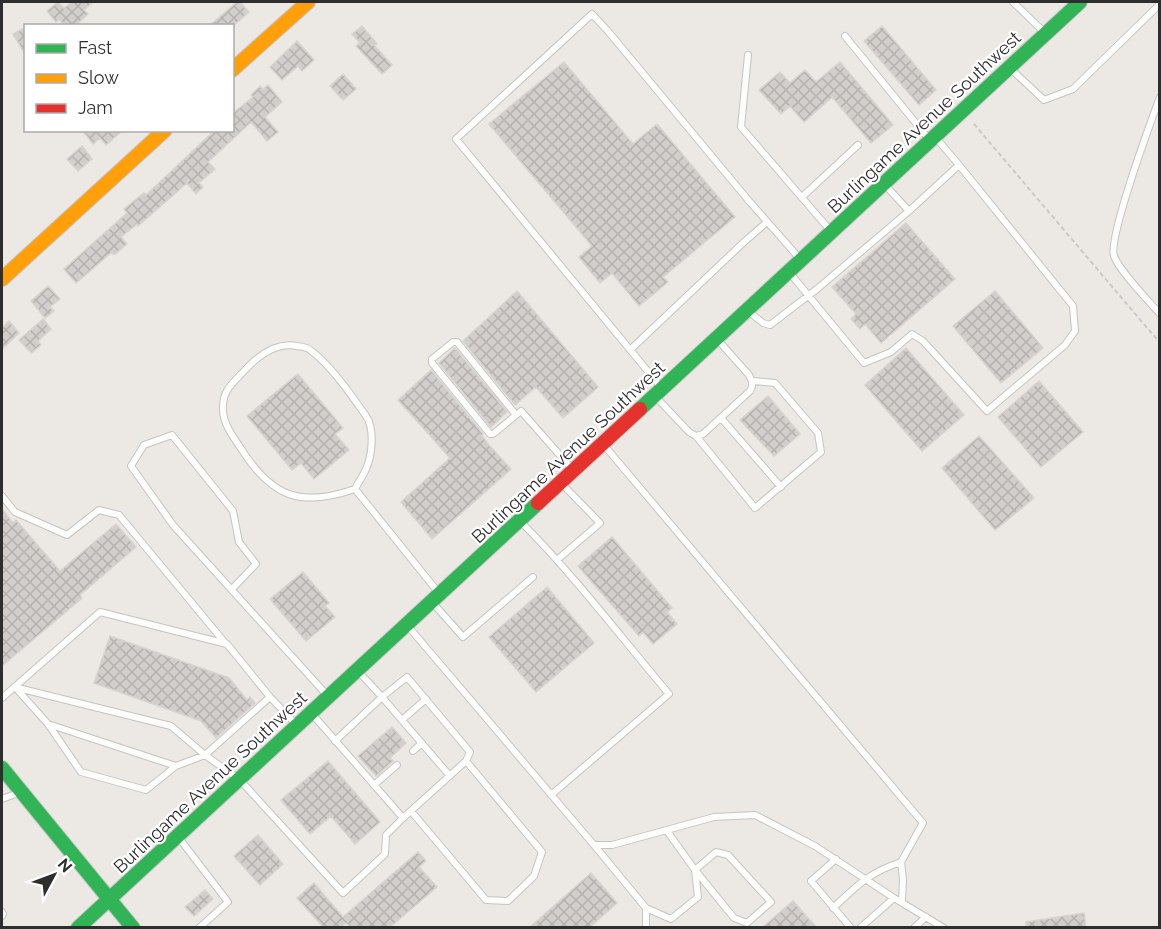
<svg xmlns="http://www.w3.org/2000/svg" width="1161" height="929" viewBox="0 0 1161 929" font-family="Raleway,sans-serif">
  <style>
    .building { fill: url(#building-cross-hatch); stroke: #d7d4d0; stroke-width: 1.5 }
    .lines { fill: none; stroke-linecap: round; stroke-linejoin: round }
    .lane-casing { stroke: #c5c4c5; stroke-width: 8 }
    .fast-casing { stroke: #c5c4c5; stroke-width: 16 }
    .slow-casing { stroke: #c5c4c5; stroke-width: 16 }
    .jam-casing { stroke: #c5c4c5; stroke-width: 16 }
    .path { stroke: #c9c9c8; stroke-width: 2; stroke-dasharray: 4.5 3; stroke-linecap: butt }
    .lane { stroke: #fcfcfb; stroke-width: 6 }
    .fast { stroke: #30b455; stroke-width: 14 }
    .slow { stroke: #ff9f0a; stroke-width: 14 }
    .jam { stroke: #e5322d; stroke-width: 14 }
    .labels { text-anchor: middle; dominant-baseline: central; stroke-width: 4.5; stroke-linejoin: round; paint-order: stroke }
    .street-label { font-size: 18px; fill: #2e2e2e; stroke: #fff }
  </style>
  <defs>
    <pattern id="building-cross-hatch" width="8" height="8" patternUnits="userSpaceOnUse" patternTransform="scale(1.5)"><rect width="8" height="8" fill="#d1cecb"/><path d="M0 0l8 8M0 8l8-8" fill="none" stroke="#b4b1af"/></pattern>
  </defs>
  <rect width="100%" height="100%" fill="#ece8e4"/>
  <path class="building" d="M58,2L64,8L72,2H93L84,10L88,14L75,26H65L59,19L56,22L47,11Z
    M237,2H240L249,12L233,26H209Z
    M362,26L377,44L374,45L392,65L382,74L356,46L360,43L352,34Z
    M882,26L936,90L919,105L864,41Z
    M26,27V56L13,34Z
    M297,41L314,60L302,71L298,66L282,80L270,67Z
    M564,62L633,144L657,124L735,217L663,277L668,282L639,306L612,273L600,283L579,257L592,246L489,124Z
    M840,62L893,125L871,143L832,97L804,122L790,106L781,114L759,90L780,72L790,83L805,70L816,82Z
    M343,74L356,89L343,100L330,86Z
    M268,85L282,102L265,117L278,132L267,141L251,122L208,162L215,169L199,183L203,187L196,194L187,183L138,226L137,224L121,237L127,244L114,255L112,252L76,283L64,269L127,213L124,209L144,193L146,195L215,130H232V114L253,97L251,95L260,86L263,89Z
    M82,130H123L106,145L100,138L93,144Z
    M82,146L92,159L78,171L67,159Z
    M906,223L955,279L881,343L865,324L860,329L851,319L856,314L832,287Z
    M48,286L60,299L50,307L54,311L45,318L31,301Z
    M517,291L598,387L563,418L536,387L515,405L463,341Z
    M995,291L1043,348L1001,383L953,326Z
    M43,319L51,329L38,341L41,345L31,353L19,340Z
    M9,321L19,333L2,349V328Z
    M455,348L507,412L491,427L439,363Z
    M906,348L964,415L922,451L865,385Z
    M431,370L483,434L482,436L489,445L511,469L432,539L401,502L450,458L398,400Z
    M298,374L343,428L335,434L349,450L314,479L301,463L292,470L247,416Z
    M1039,381L1083,432L1041,467L998,417Z
    M768,396L800,434L774,456L740,420Z
    M979,436L1034,498L995,530L942,468Z
    M2,509L13,523L16,520L60,571L116,524L136,547L80,595L82,598L2,666Z
    M612,537L672,608L667,612L677,624L653,644L643,632L639,636L578,566Z
    M303,572L329,603L325,606L335,617L306,641L270,599Z
    M547,587L594,643L536,692L489,637Z
    M110,636L229,678L247,700L250,697L255,703L216,738L201,721L94,683Z
    M392,727L406,743L390,758L393,761L376,776L358,756Z
    M328,761L380,822L355,844L331,816L310,834L281,800Z
    M258,835L283,864L260,885L234,856Z
    M418,852L426,861L419,867L437,887L390,927H350L346,923L341,927H323L297,898L314,883L343,917Z
    M591,873L617,903L590,927H530Z
    M205,890L213,899L194,916L185,907Z
    M793,901L816,927H763Z
    M1084,913L1086,927H1026V922Z"/>
  <g class="lines">
    <defs>
      <path id="lane" d="M1013,2L1045,33
        M845,36L928,138
        M748,55L741,127L829,229
        M1012,70L1044,100L1073,89L1160,4
        M1160,97C1151,121 1108,238 1114,256C1120,272 1148,300 1160,314
        M886,186L909,211L959,165L937,139
        M802,197L858,145
        M789,272L864,363L891,352L912,334L923,341L987,411L1065,345L1075,331L1073,306L959,165
        M748,311L763,323L770,325L817,289L909,211
        M630,350L744,242L767,222
        M660,386L456,139L592,14L607,30L749,201L800,259
        M655,396L689,432L696,436L703,434L750,391C754,385 752,381 749,375L717,339
        M516,415L457,342H453L432,359V363L490,434H493L521,411L573,470
        M721,418L781,487
        M696,436L755,508L821,452L818,433L775,383L753,381
        M603,444L923,823L901,862C868,873 858,885 833,908
        M355,489C300,508 271,497 240,447C233,437 223,423 223,410C222,390 233,383 246,369C260,354 277,342 297,346C302,347 307,347 310,350C330,364 352,396 366,416C375,429 372,456 366,469C363,476 358,483 355,489L438,592
        M2,496L15,512L67,535L99,510L119,515L226,644
        M520,521C574,575 620,636 669,694L551,795
        M558,559L600,523L561,483
        M232,589L256,564L239,542L233,511L172,435L144,445L131,466L173,525L326,694
        M432,602L463,637L533,577
        M407,625L594,845H612L714,817L755,815L815,846L894,898L944,928
        M14,687L171,726L205,755L240,780L343,893L385,854L386,835L403,818
        M15,687L48,724
        M2,698L100,612L227,644L270,697L295,723
        M313,715L403,818L466,761L470,752L407,677L382,697L358,671
        M402,720L426,699
        M335,741L382,697L450,776
        M413,751L422,743
        M176,766L146,790L81,772L48,724L176,766L205,755L270,697
        M374,785L397,765
        M2,799L18,793
        M411,811L486,900L508,901L534,876L542,852L466,761
        M179,838L228,902L199,928
        M594,845L646,908V928
        M716,852L728,855L771,902L747,923L734,918L695,870Z
        M836,859L811,881L851,928
        M901,862L903,879L902,902
        M646,908L671,919L698,897L695,870L667,831
        M2,912L3,914L2,916
        M860,928L894,898
        M914,928L926,917"/>
      <path id="fast" d="M640,409L1080,2
        M2,768L133,928
        M78,928L538,503"/>
      <path id="slow" d="M232,70L308,2
        M2,279L165,130"/>
      <path id="jam" d="M538,503L640,409"/>
    </defs>
    <use href="#lane" class="lane-casing"/>
    <use href="#fast" class="fast-casing"/>
    <use href="#slow" class="slow-casing"/>
    <use href="#jam" class="jam-casing"/>
    <path class="path" d="M974,124L1160,343"/>
    <use href="#lane" class="lane"/>
    <use href="#fast" class="fast"/>
    <use href="#slow" class="slow"/>
    <use href="#jam" class="jam"/>
  </g>
  <g class="labels">
    <g class="street-label">
      <text transform="translate(924 122) rotate(-43)">Burlingame Avenue Southwest</text>
      <text transform="translate(568 452) rotate(-43)">Burlingame Avenue Southwest</text>
      <text transform="translate(210 782) rotate(-43)">Burlingame Avenue Southwest</text>
    </g>
  </g>
  <rect width="1161" height="929" fill="none" stroke="#2e2e2e" stroke-width="6"/>
  <rect x="24" y="24" width="210" height="108" fill="#ffffff" stroke="#ababab" stroke-width="1.5"/>
  <rect x="36" y="44" width="30" height="9" fill="#30b455" stroke="#ababab" stroke-width="1.5"/>
  <text x="78" y="54" font-size="18" fill="#2e2e2e">Fast</text>
  <rect x="36" y="74" width="30" height="9" fill="#ff9f0a" stroke="#ababab" stroke-width="1.5"/>
  <text x="78" y="84" font-size="18" fill="#2e2e2e">Slow</text>
  <rect x="36" y="104" width="30" height="9" fill="#e5322d" stroke="#ababab" stroke-width="1.5"/>
  <text x="78" y="114" font-size="18" fill="#2e2e2e">Jam</text>
  <g transform="translate(54 875) rotate(49)" stroke="#ffffff" stroke-width="4.5" paint-order="stroke">
  <path d="M0-4.5L10 22L0 15L-10 22Z" fill="#2e2e2e"/>
  <text y="-9" font-size="16" font-weight="bold" text-anchor="middle" fill="#2e2e2e">N</text>
  </g>
</svg>
